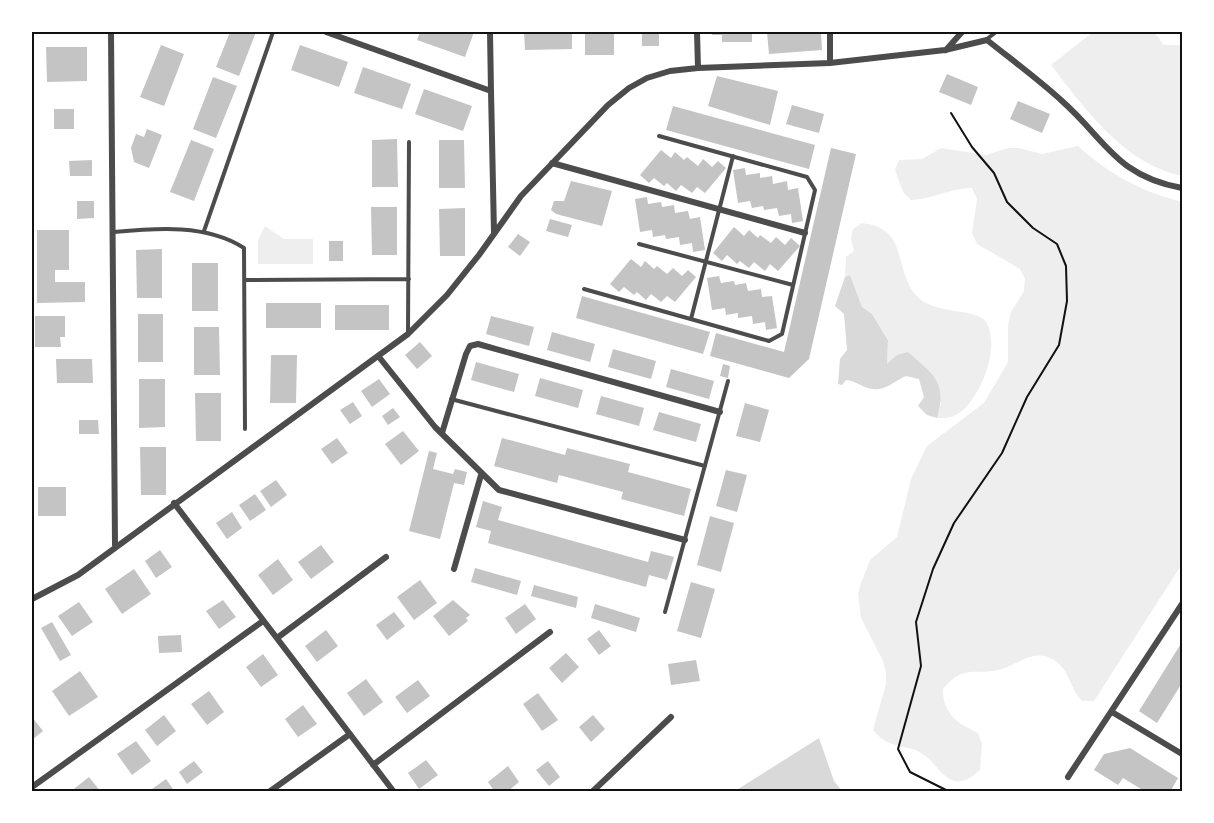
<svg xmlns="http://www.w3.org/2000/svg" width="1214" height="823" viewBox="0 0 1214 823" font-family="'Exo 2',sans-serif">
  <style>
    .green { fill: #eee }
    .water { fill: #d9d9d9 }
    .building { fill: #c4c4c4 }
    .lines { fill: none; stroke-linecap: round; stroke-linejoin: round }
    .path { stroke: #111; stroke-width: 2 }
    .service { stroke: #4c4c4c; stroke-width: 4 }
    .minor { stroke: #4c4c4c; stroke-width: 6 }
    .neatline { fill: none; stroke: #111; stroke-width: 2 }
  </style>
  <rect width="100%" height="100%" fill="#fff"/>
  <path class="green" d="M1093,32H1154L1164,45H1182V176C1124,164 1085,109 1051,65Z
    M1078,146C1109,174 1142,192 1182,202V564L1094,701H1082C1070,689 1070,670 1054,660C1034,648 1021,663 1002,669C975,677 966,662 943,689C943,714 957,723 978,733L982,744L980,770C973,776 965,783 955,781C944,779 936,765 927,757C910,742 890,752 873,730L886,684V672L883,661L861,618L858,594L861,583L870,560L897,537L911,479L927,446L984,403L1008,362V325L1011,312L1024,291L1025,279L1020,269L977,244L972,233L977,199L972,188C950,188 933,199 911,200L903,192L895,170L899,160L922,159L941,148L986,155L1008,148H1019L1042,154Z
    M862,223C909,228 893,267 915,294C932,316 976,307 986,322C1001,346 981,398 959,413C952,418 945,418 937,418L941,403L915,359L908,352L887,365L888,339L872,314L862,307L850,275L845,277L846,257L854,251L851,239L853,229Z
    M265,226L284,239H313V264H258V240Z"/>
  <path class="water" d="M850,275L862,307L872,314L888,340L887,364L897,355L908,352C932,374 948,381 937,418L927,415L918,406L924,397L919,379L906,376C891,383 882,394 865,387C858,384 854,381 846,380L842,385L838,384L840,359L847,350L844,314L835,306L845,277Z
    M819,738L834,781L842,791H735Z"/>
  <path class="building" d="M230,32H256L239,76L216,67Z
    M420,32H474L465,57L417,40Z
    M524,32H572V49L525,50Z
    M585,32H614V55H585Z
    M642,32H659V46H642Z
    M712,32H752V42H722V35H712Z
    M767,32H821L822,50L769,54Z
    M161,45L184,54L164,106L140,97Z
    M300,45L348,62L339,87L291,70Z
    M46,47H87V81L47,82Z
    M363,67L411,84L402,109L354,93Z
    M947,74L978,87L971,105L939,92Z
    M717,76L778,91L770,125L708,106Z
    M213,77L237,86L216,138L193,129Z
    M424,89L472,106L463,131L415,114Z
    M1018,101L1050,114L1042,133L1010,119Z
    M792,105L824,114L819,133L786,124Z
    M673,106L815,145L809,169L666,130Z
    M54,109H74V129H54Z
    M147,129L162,135L149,168L134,162L131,148L136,134L144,137Z
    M397,139L398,187H372V140Z
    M191,140L214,149L194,201L170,192Z
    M439,140H464L465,188H439Z
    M831,148L856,154L809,359L789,378L710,356L716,333L784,352Z
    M661,150L671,158L675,152L684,160L687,157L698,166L703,159L712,167L718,161L726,168L705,193L697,187L692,193L681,185L676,191L667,183L664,186L654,178L649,183L640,175Z
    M92,160V176H70L69,161Z
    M745,168L746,175L760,173V178L772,176L773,184L787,181L788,190L798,188L803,221L792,223L791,214L779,216L777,208L764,210L763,206L752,208L750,201L738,203L733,170Z
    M571,181L612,191L602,226L556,214L551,210L554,201H564Z
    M647,197L648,204L661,202L662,207L674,205L675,213L688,211L690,219L700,217L705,250L693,252L692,243L680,245L679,237L666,239L665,235L653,237L652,230L640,232L635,199Z
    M77,201H94V218L77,219Z
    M371,207H397V255H372Z
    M465,208V256H440L439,209Z
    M550,219L572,225L568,237L546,231Z
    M734,227L744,236L749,230L758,238L760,235L771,243L776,237L785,245L791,238L800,246L778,271L770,264L765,271L754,262L749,268L740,261L737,264L727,255L722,261L713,253Z
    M37,230H69V270H55V282H85V302L37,303Z
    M518,234L530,242L520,256L508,247Z
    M329,241H343V261H329Z
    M162,249V298H137L136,250Z
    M631,259L641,267L645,261L654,269L657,266L667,274L673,268L682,276L688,270L696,277L675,302L667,296L661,302L651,294L646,300L637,292L634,295L624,287L619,292L610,284Z
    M192,263H218V311H192Z
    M719,276L721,283L734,281L735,285L746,283L748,291L761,289L762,297L772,296L777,328L766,330L765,322L753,324L752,316L738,318V313L726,315L725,308L712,310L707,278Z
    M582,296L710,332L703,354L576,318Z
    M266,303H321V328H266Z
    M335,305H389V330H335Z
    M138,314H163V362H138Z
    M35,316H65V337H60L61,347H35Z
    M491,316L534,327L529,346L486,334Z
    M194,327H219L220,375H194Z
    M552,332L595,344L590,362L547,350Z
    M420,342L432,356L417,369L405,355Z
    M613,349L656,361L651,379L608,367Z
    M271,355H297L296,403H270Z
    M56,359H92L93,383H57Z
    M476,362L519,374L514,392L471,380Z
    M723,364L730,366L728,378L720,376Z
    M671,369L714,381L709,399L666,387Z
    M540,378L583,390L578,408L535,396Z
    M139,379H165V427L139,428Z
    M379,379L390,394L372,407L361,391Z
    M195,393H221V441H196Z
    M601,396L644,408L639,426L596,414Z
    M353,402L362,416L350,424L340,410Z
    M745,403L769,410L760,442L736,436Z
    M393,408L400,417L388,425L382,416Z
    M659,412L701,424L696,442L653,430Z
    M79,420H98L99,434H79Z
    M403,431L419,451L401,465L385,444Z
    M337,438L348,453L332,464L321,449Z
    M502,438L565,455L567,448L630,464L628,472L691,489L684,516L621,499L623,492L559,475L557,483L494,466Z
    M140,447H166V495H141Z
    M429,451L437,453L433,469L453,474L455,469L467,472L464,485L454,483L440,539L409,531Z
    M726,470L747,475L737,512L716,506Z
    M276,480L287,495L271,507L260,491Z
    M38,487H66V516H38Z
    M255,494L266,510L250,521L239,505Z
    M483,501L502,507L498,520L648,562L651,551L674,557L667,580L649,575L646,587L488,543L491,531L476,527Z
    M232,512L242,528L227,539L216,523Z
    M710,516L734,523L721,572L697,565Z
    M321,545L334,562L311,579L298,562Z
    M160,550L172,567L156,578L145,561Z
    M278,559L293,580L273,595L258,575Z
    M475,568L521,581L517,595L471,582Z
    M134,569L151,594L122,614L105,589Z
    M420,580L437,603L414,620L397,597Z
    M691,582L715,589L701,638L677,631Z
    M534,585L578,597L576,608L531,596Z
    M223,600L236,617L219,629L206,611Z
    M453,600L470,615L466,618L468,621L449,636L433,616Z
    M79,602L93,622L72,636L58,616Z
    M525,604L536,619L516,634L505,618Z
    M595,604L640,618L636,632L591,618Z
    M394,612L405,626L387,640L376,625Z
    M52,622L71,655L60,661L41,628Z
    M326,630L338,646L317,662L305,646Z
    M599,630L611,646L599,655L587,639Z
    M181,635L182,652L159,653L158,636Z
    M1182,642V683L1157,723L1139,711Z
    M566,653L579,667L562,683L549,668Z
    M263,654L278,675L261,687L246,667Z
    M696,660L700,681L671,685L668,664Z
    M80,671L98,697L69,716L52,691Z
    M366,679L383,702L364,716L347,693Z
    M418,680L430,696L407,713L395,697Z
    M209,691L224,712L207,725L191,704Z
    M538,693L558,720L542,731L523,704Z
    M303,705L317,724L298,737L285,719Z
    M164,715L176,731L157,746L145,730Z
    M593,715L605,729L591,742L579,727Z
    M32,717L43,731L32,740Z
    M136,741L151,761L132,775L117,754Z
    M1130,748L1178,778L1170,792H1146L1123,778L1118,785L1094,770L1104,754Z
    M426,760L438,775L419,789L408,773Z
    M194,761L203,772L187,784L179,772Z
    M548,761L560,777L549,786L536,770Z
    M508,766L519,782L507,792H495L488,782Z
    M89,777L101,792H70Z
    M166,779L175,792H155L152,789Z"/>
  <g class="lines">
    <path class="path" d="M950,792L910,772L898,749L921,666L916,622L933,569L954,523L1002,453L1027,397L1059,345L1067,301L1066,266L1057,244L1033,228L1007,202L994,173L972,147L951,113"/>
    <path class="service" d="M987,39L996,32
      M204,231L273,32
      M114,232C157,228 207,224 244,248L245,429
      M639,244L793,285
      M245,280L409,279
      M584,289L769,341L782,334L815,190L807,177L659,136
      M691,319L733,156
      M408,333L409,142
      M451,399L705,466
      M665,612L728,381"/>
    <path class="minor" d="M111,32L115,545
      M326,32L491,91L494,233
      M490,32L491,91
      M697,32L698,68
      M830,32V63
      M946,50L962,32
      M552,163L805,233
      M379,357L435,427L499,490L685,540
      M442,433L466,354L470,346L478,344L720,412
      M174,503L394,792
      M454,569L481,475
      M32,599L78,575L408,334L447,295L479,255L521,196L608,105L629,88L647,78L670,71L698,68L830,63L945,50L987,40C1012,60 1038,79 1062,101C1106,140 1116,176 1182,188
      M277,638L386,557
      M1112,712L1182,754
      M373,765L550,632
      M1068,777L1182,604
      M32,787L263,621
      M269,792L350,734
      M592,792L671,717"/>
  </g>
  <rect width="1214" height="823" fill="none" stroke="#ffffff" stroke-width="66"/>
  <rect x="33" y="33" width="1148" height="757" class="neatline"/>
</svg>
